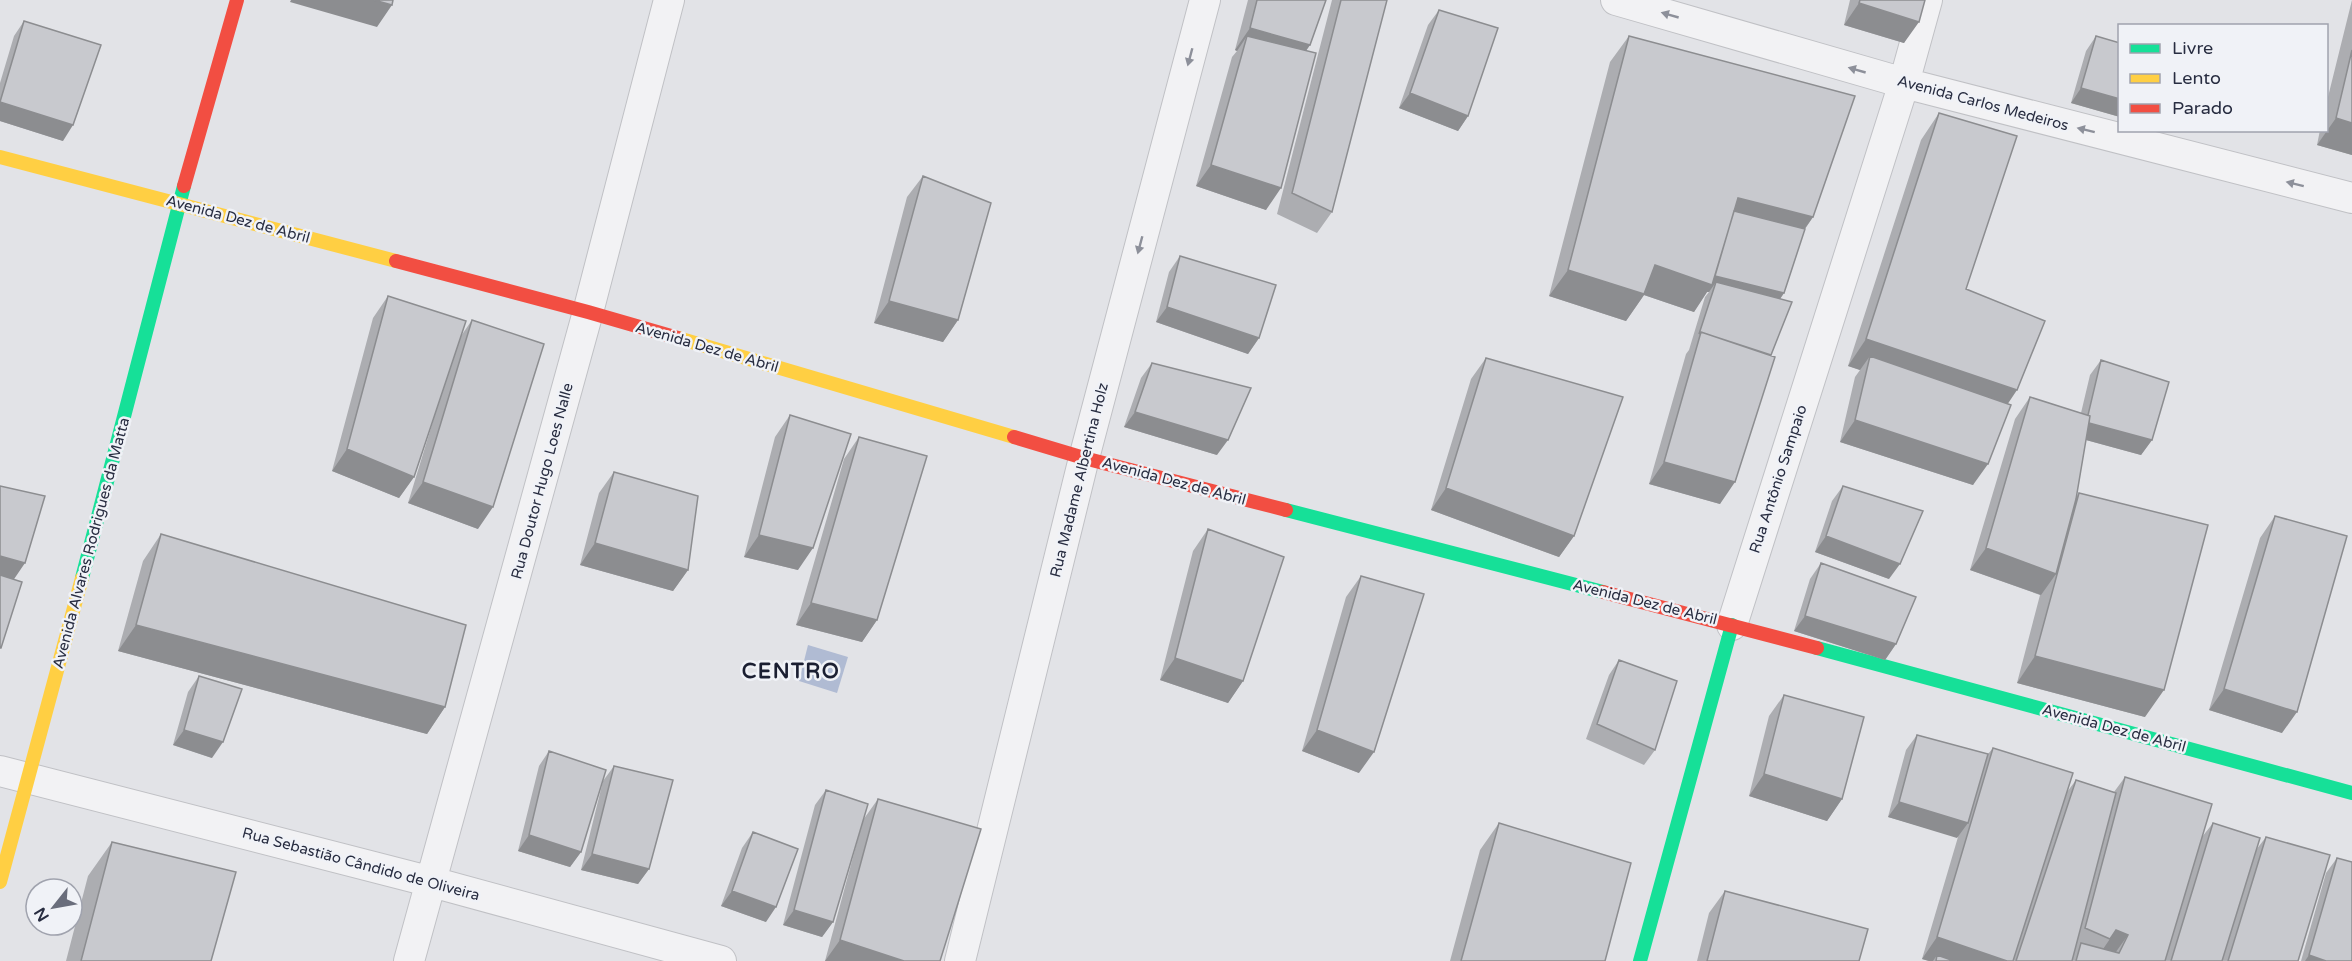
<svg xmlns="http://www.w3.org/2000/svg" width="2352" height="961" viewBox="0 0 2352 961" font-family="'Varela Round',sans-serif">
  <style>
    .water { fill: #b0bbd3 }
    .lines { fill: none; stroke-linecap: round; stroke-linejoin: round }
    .street-casing { stroke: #c0c1c5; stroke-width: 32 }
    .street { stroke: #f2f2f4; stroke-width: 30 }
    .fast { stroke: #16e098; stroke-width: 14 }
    .slow { stroke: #ffcf43; stroke-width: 14 }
    .jam { stroke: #f24e42; stroke-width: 14 }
    .wall { fill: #acadb1 }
    .shaded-wall { fill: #8c8d90 }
    .building { fill: #c8c9ce; stroke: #8c8d90; stroke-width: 1.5 }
    .oneway { fill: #8d909a }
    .labels { text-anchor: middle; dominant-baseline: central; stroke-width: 5; stroke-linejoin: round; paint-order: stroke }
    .street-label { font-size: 15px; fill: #282d41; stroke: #f0f2f7 }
    .district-label { font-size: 21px; font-weight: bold; letter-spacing: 1.5px; fill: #1b1f32; stroke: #f0f2f7 }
  </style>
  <rect width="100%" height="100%" fill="#e2e3e7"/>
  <path class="water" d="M808,645L848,657L837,693L799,681Z"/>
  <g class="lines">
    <defs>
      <path id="street" d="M1616,0L1904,83L2352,198
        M1732,625L1904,83L1927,0
        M0,771L432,882L721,961
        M409,961L588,312L669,0
        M960,961L1084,458L1205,0"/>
    </defs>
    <use href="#street" class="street-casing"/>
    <use href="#street" class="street"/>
    <path class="fast" d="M1286,510L1603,592
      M82,578L184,186
      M1817,648L2352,793
      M1640,961L1732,625"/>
    <path class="slow" d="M0,157L396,261
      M678,338L1014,437
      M0,882L82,578"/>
    <path class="jam" d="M184,186L237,0
      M396,261L588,312L678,338
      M1014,437L1084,458L1286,510
      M1603,592L1817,648"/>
  </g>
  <path class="wall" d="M1248,0H1326L1310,45L1306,51L1266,210L1196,186L1232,57L1237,51L1235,50Z
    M1332,0H1387L1332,212L1317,233L1277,214Z
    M1850,0H1925L1904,43L1844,25Z
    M2352,0V155L2317,145L2320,130H2326V105Z
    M1439,10L1468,116L1458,131L1399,108L1428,25Z
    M24,21L63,141L0,121V83L14,36Z
    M1629,36L1813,217L1805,229L1784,293L1780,299L1771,355L1720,504L1649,484L1686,354L1689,350L1705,297L1709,292H1707L1694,312L1644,295L1626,321L1549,296L1610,62Z
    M2096,36L2120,43V117L2071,103L2086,51Z
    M1939,113L1966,289L2008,404L1973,485L1840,442L1855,377L1860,370L1848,366L1921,140Z
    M923,176L958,320L943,342L874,323L907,197Z
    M1180,256L1259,338L1248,354L1156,322L1169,272Z
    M388,296L461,336L472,320L478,529L408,503L434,418L414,477L399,498L332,471L373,318Z
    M1486,358L1574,536L1559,557L1431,510L1471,379Z
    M2101,360L2152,440L2141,455L2086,440L2076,499L2079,493L2145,717L2017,683L2040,595L1970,570L2015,419L2030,397L2081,413L2090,375Z
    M1152,363L1217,455L1124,427L1141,378Z
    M790,415L798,570L744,557L775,437Z
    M859,437L877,620L862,642L796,625L844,459Z
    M614,472L688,570L673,591L580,565L599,493Z
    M1843,486L1889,579L1815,552L1832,501Z
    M2275,516L2282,733L2209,710L2260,538Z
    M1208,529L1243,681L1228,703L1160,680L1193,551Z
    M161,534L445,707L427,734L118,651L143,561Z
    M1821,563L1896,644L1885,660L1794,631L1810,579Z
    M1361,576L1359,773L1302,751L1346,597Z
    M1619,660L1655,750L1644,765L1586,739L1609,675Z
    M199,676L212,758L173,745L188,692Z
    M1784,695L1842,799L1827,821L1749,796L1769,716Z
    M1917,735L1988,754L1993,748L2067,792L2076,780L2114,792L2125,777L2202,837L2213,823L2256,850L2266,837L2298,961H1929L1922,959L1958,837L1888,817L1906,750Z
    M549,751L581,852L570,867L518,851L539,766Z
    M614,766L649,869L638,884L581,870L603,781Z
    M826,790L833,922L822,937L783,925L815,805Z
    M878,799L940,961H825L863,820Z
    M1499,823L1605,961H1450L1480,850Z
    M753,832L766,922L721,906L742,848Z
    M112,842L211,961H66L88,876Z
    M2337,858L2352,961H2301L2326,873Z
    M1725,891L1859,961H1697L1709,913Z"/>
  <path class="shaded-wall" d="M291,0H374L392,5L377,27L290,2Z
    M1859,3L1919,22L1904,43L1844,25Z
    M1250,28L1310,45L1295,66L1247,36L1237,51L1235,50Z
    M2081,88L2120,99V117L2071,103Z
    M1410,93L1468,116L1458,131L1399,108Z
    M0,102L73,125L63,141L0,121Z
    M2336,118L2352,123V155L2317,145Z
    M1211,165L1281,188L1266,210L1196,186Z
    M1738,198L1813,217L1794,244L1725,227Z
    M1655,265L1711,275L1784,293L1773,309L1716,282L1709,292H1707L1694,312L1644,295L1626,321L1549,296L1568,270Z
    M889,301L958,320L943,342L874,323Z
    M1167,307L1259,338L1248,354L1156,322Z
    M1866,339L2017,390L1999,417L1870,356L1860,370L1848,366Z
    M1135,412L1228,440L1217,455L1124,427Z
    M1855,420L1988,464L1973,485L1840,442Z
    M2086,422L2152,440L2141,455L2075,437Z
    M347,449L414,477L399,498L332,471Z
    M1664,462L1735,482L1720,504L1649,484Z
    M423,482L493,507L478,529L408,503Z
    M1446,488L1574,536L1559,557L1431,510Z
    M759,535L813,548L798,570L744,557Z
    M1826,536L1900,564L1889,579L1815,552Z
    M595,543L688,570L673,591L580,565Z
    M1986,548L2056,574L2041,595L1970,570Z
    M0,556L25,563L10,585L0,582Z
    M811,603L877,620L862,642L796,625Z
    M1805,616L1896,644L1885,660L1794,631Z
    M136,625L445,707L427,734L118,651Z
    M2035,656L2164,690L2145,717L2017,683Z
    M1175,658L1243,681L1228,703L1160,680Z
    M2224,689L2297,712L2282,733L2209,710Z
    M184,730L223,742L212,758L173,745Z
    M1317,730L1374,752L1359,773L1302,751Z
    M1764,774L1842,799L1827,821L1749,796Z
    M1899,802L1968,823L1957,838L1888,817Z
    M529,835L581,852L570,867L518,851Z
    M592,854L649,869L638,884L581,870Z
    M732,891L776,907L766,922L721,906Z
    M794,910L833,922L822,937L783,925Z
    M2116,930L2128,935L2113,956L2101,952Z
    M1937,937L2007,961H1936L1937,955L1933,961H1929L1922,959Z
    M840,940L904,961H825Z
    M2309,955L2326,961H2305Z"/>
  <path class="building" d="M374,0H393L392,5Z
    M1257,0H1326L1310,45L1250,28Z
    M1341,0H1387L1332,212L1292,193Z
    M1860,0H1925L1919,22L1859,3Z
    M1439,10L1498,28L1468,116L1410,93Z
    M24,21L101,45L73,125L0,102Z
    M1247,36L1316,53L1281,188L1211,165Z
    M1629,36L1855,96L1813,217L1738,198L1712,285L1655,265L1644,294L1568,270Z
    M2096,36L2120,43V99L2081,88Z
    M2352,50V123L2336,118Z
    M1939,113L2017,136L1966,289L2045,321L2017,390L1866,339Z
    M923,176L991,203L958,320L889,301Z
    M1734,211L1805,229L1784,293L1715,276Z
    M1180,256L1276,285L1259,338L1167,307Z
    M1716,282L1792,302L1771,355L1701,332L1699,334Z
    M388,296L466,321L414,477L347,449Z
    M472,320L544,344L493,507L423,482Z
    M1701,332L1775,357L1735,482L1664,462Z
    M1870,356L2011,405L1988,464L1855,420Z
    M1486,358L1623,397L1574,536L1446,488Z
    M2101,360L2169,382L2152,440L2089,423L2090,416L2088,415Z
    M1152,363L1251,388L1228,440L1135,412Z
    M2030,397L2090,416L2076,499L2056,574L1986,548Z
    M790,415L851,434L813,548L759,535Z
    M859,437L927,456L877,620L811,603Z
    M614,472L698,496L688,570L595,543Z
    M0,486L45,496L25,563L0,556Z
    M1843,486L1923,511L1900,564L1826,536Z
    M2079,493L2208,525L2164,690L2035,656Z
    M2275,516L2347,536L2297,712L2224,689Z
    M1208,529L1284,557L1243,681L1175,658Z
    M161,534L466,625L445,707L136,625Z
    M1821,563L1916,597L1896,644L1805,616Z
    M0,575L22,582L1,648H0Z
    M1361,576L1424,594L1374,752L1317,730Z
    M1619,660L1677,681L1655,750L1597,724Z
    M199,676L242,689L223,742L184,730Z
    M1784,695L1864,717L1842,799L1764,774Z
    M1917,735L1988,754L1968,823L1899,802Z
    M1993,748L2073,773L2013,961H2007L1937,937Z
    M549,751L606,770L581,852L529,835Z
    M614,766L673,780L649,869L592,854Z
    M2125,777L2212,804L2165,961H2076L2081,943L2119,953L2128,935L2116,930L2110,939L2085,928Z
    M2076,780L2116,793L2072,961H2016Z
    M826,790L868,804L833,922L794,910Z
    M878,799L981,829L940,961H904L840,940Z
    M1499,823L1631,863L1605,961H1461Z
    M2213,823L2260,838L2222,961H2171Z
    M753,832L798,849L776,907L732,891Z
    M2266,837L2330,855L2298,961H2228Z
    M112,842L236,872L211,961H81Z
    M2337,858L2352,862V961H2326L2309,955Z
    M1725,891L1868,929L1859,961H1707Z
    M1937,955L1954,961H1936Z"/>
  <defs><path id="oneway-solid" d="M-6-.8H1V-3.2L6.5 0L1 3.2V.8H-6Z" transform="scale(1.5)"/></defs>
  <g class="oneway">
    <use href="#oneway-solid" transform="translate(1670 15) rotate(-164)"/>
    <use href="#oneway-solid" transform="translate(1190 57) rotate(105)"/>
    <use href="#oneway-solid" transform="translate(1857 70) rotate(-164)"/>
    <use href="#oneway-solid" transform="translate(2086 130) rotate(-166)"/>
    <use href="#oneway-solid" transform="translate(2295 184) rotate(-166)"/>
    <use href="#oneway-solid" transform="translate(1140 245) rotate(105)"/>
  </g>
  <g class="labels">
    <g class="street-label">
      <text transform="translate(1983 103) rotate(15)">Avenida Carlos Medeiros</text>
      <text transform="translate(238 219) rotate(15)">Avenida Dez de Abril</text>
      <text transform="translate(707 347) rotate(16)">Avenida Dez de Abril</text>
      <text transform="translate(1778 479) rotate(-72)">Rua Antônio Sampaio</text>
      <text transform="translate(1079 480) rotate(-76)">Rua Madame Albertina Holz</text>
      <text transform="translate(542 481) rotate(-75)">Rua Doutor Hugo Loes Nalle</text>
      <text transform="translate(1174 481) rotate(15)">Avenida Dez de Abril</text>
      <text transform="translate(91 543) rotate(-75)">Avenida Alvares Rodrigues da Matta</text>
      <text transform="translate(1645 602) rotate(14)">Avenida Dez de Abril</text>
      <text transform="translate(2114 728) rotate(15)">Avenida Dez de Abril</text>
      <text transform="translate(361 864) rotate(15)">Rua Sebastião Cândido de Oliveira</text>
    </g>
    <g class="district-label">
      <text x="791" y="671">CENTRO</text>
    </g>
  </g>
  <rect x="2118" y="24" width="210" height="108" fill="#f0f2f7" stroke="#a0a3ae" stroke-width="1.5"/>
  <rect x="2130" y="44" width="30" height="9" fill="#16e098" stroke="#a0a3ae" stroke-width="1.5"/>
  <text x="2172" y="54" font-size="18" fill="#282d41">Livre</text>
  <rect x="2130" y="74" width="30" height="9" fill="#ffcf43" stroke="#a0a3ae" stroke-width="1.5"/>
  <text x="2172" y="84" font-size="18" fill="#282d41">Lento</text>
  <rect x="2130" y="104" width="30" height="9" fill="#f24e42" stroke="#a0a3ae" stroke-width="1.5"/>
  <text x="2172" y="114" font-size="18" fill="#282d41">Parado</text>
  <g transform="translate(54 907) rotate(239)"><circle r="28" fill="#f0f2f7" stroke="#a0a3ae" stroke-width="1.5"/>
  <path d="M0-4.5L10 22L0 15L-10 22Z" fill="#696d7b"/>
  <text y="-9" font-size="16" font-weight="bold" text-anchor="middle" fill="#282d41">N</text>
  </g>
</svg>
